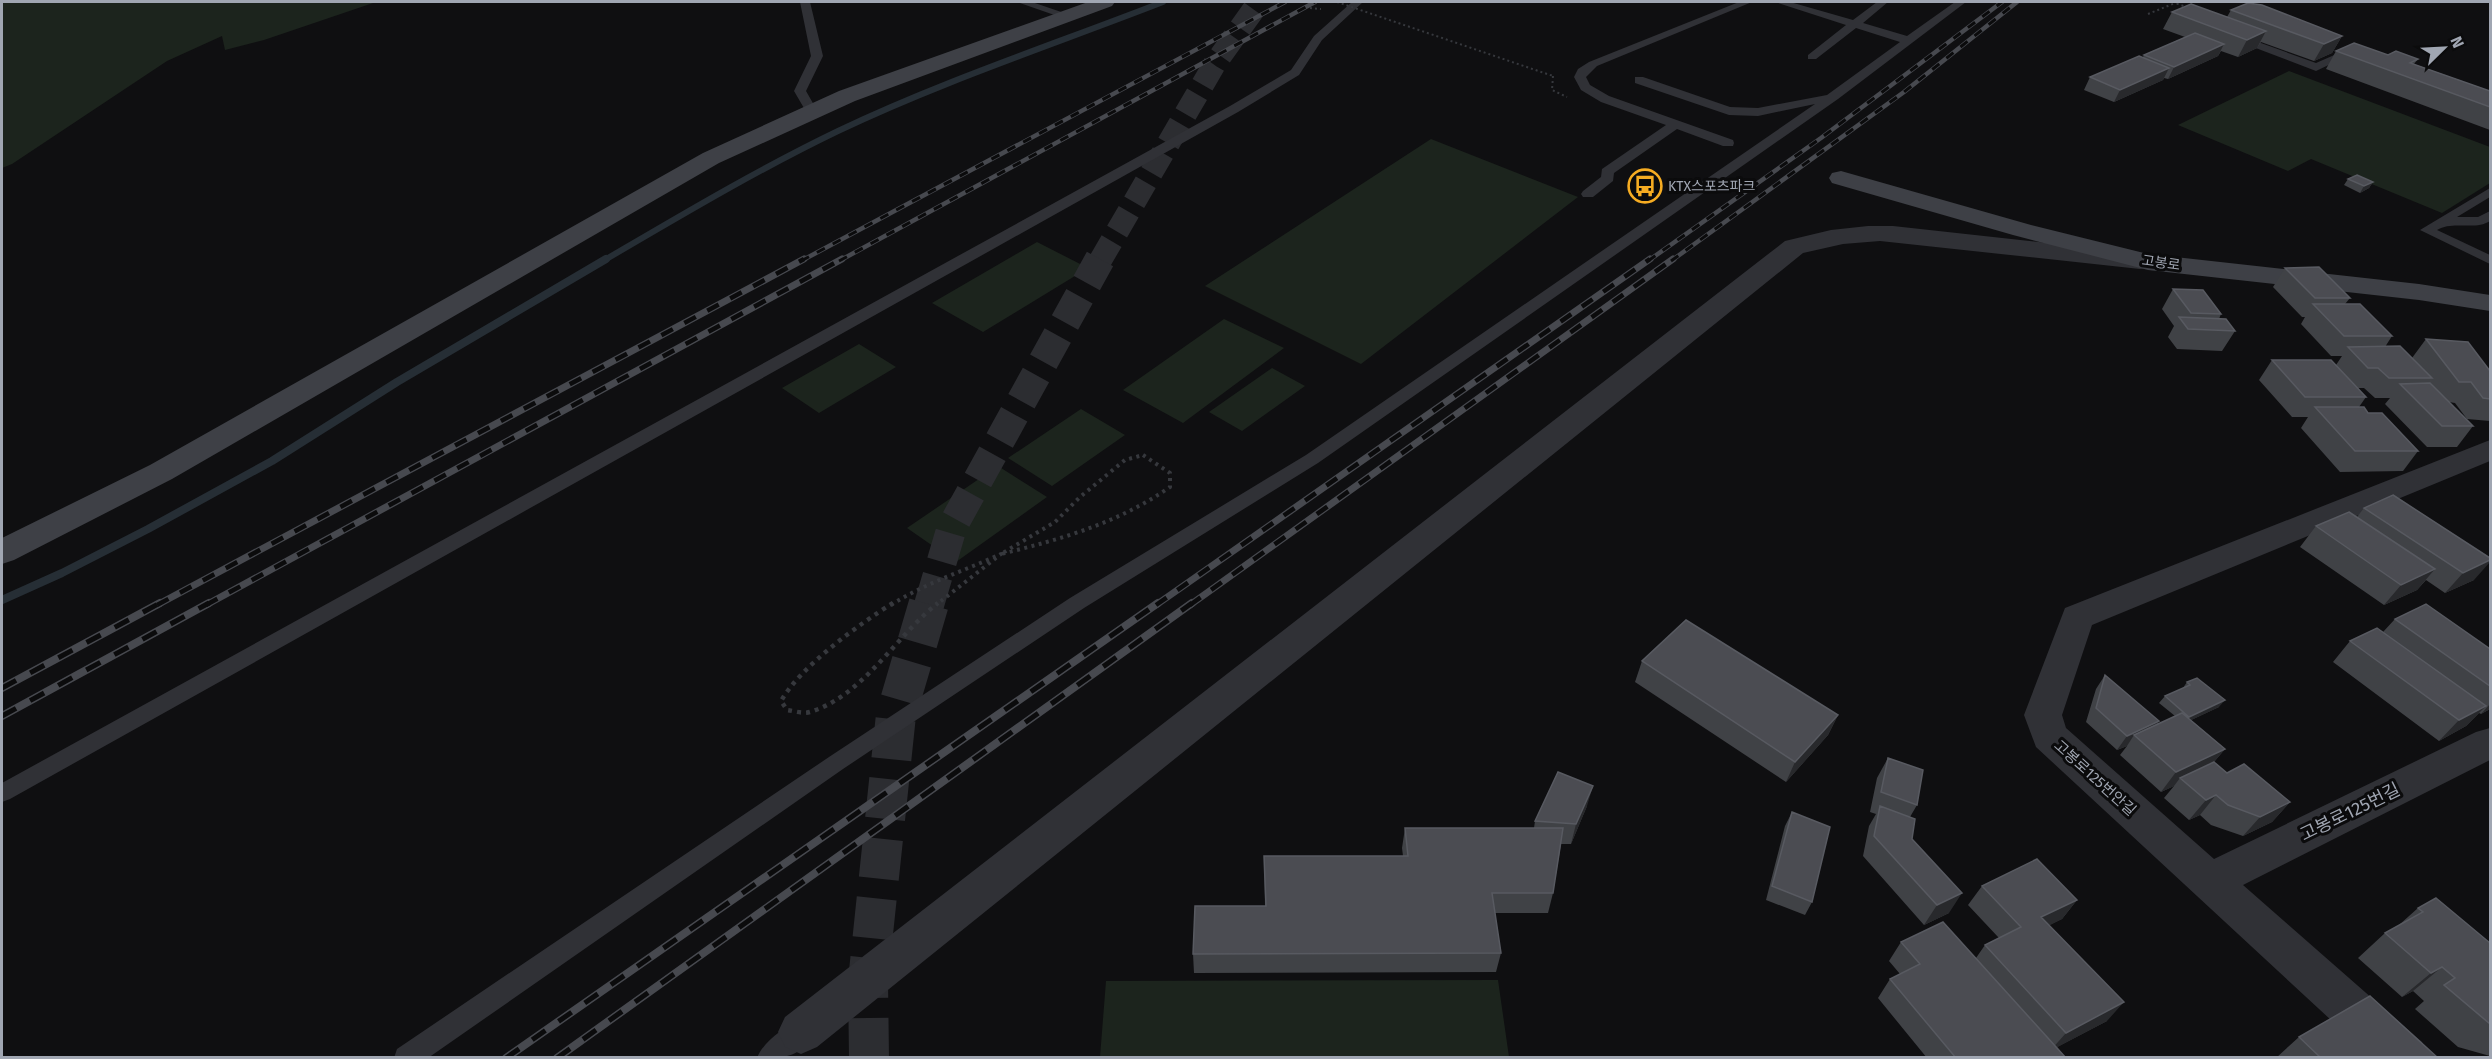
<svg xmlns="http://www.w3.org/2000/svg" width="2492" height="1059" viewBox="0 0 2492 1059" font-family="'Fira Sans','Noto Sans KR',sans-serif">
  <style>
    .green { fill: #1c241d }
    .lines { fill: none; stroke-linecap: round; stroke-linejoin: round }
    .stream-far1 { stroke: #262e35; stroke-width: 6 }
    .stream { stroke: #262e35; stroke-width: 8 }
    .secondary-tunnel-far2 { stroke: #2c2d31; stroke-width: 23; stroke-dasharray: 23 11; stroke-linecap: butt }
    .secondary-tunnel-far1 { stroke: #2c2d31; stroke-width: 30; stroke-dasharray: 30 15; stroke-linecap: butt }
    .secondary-tunnel { stroke: #2c2d31; stroke-width: 40; stroke-dasharray: 40 20; stroke-linecap: butt }
    .path-far2 { stroke: #36383d; stroke-width: 2; stroke-dasharray: 2 3; stroke-linecap: butt }
    .path-far1 { stroke: #36383d; stroke-width: 4; stroke-dasharray: 3 4.5; stroke-linecap: butt }
    .path { stroke: #36383d; stroke-width: 4.5; stroke-dasharray: 4 5; stroke-linecap: butt }
    .lane { fill: #303136; fill-rule: evenodd }
    .street { fill: #303136; fill-rule: evenodd }
    .secondary { fill: #3e4046; fill-rule: evenodd }
    .rail-far2-casing { stroke: #47494f; stroke-width: 4.5 }
    .rail-far1-casing { stroke: #47494f; stroke-width: 7 }
    .rail-casing { stroke: #47494f; stroke-width: 8 }
    .rail-far2 { stroke: #0b0b0c; stroke-width: 3; stroke-dasharray: 9; stroke-linecap: butt }
    .rail-far1 { stroke: #0b0b0c; stroke-width: 4.5; stroke-dasharray: 13; stroke-linecap: butt }
    .rail { stroke: #0b0b0c; stroke-width: 5; stroke-dasharray: 16; stroke-linecap: butt }
    .path-bridge { stroke: #36383d; stroke-width: 2; stroke-dasharray: 2 3; stroke-linecap: butt }
    .wall { fill: #404246 }
    .shaded-wall { fill: #28292c }
    .building { fill: #4b4c52; stroke: #585a61; stroke-width: 1.5 }
    .labels { text-anchor: middle; dominant-baseline: central; stroke-width: 6; stroke-linejoin: round; paint-order: stroke }
    .far-poi-label { font-size: 14px; fill: #a0a6b2; stroke: #0b0b0c; text-anchor: start }
    .far-street-label { font-size: 14px; fill: #a0a6b2; stroke: #0b0b0c }
    .street-label { font-size: 15px; fill: #a0a6b2; stroke: #0b0b0c }
    .near-street-label { font-size: 18px; fill: #a0a6b2; stroke: #0b0b0c }
  </style>
  <rect width="100%" height="100%" fill="#0f0f11"/>
  <path class="green" d="M2,2H376L264,40L225,50L222,36L167,61L12,164L2,168Z
    M2289,71L2490,147V183L2442,213L2311,159L2288,171L2178,125Z
    M1431,139L1578,197L1361,364L1205,286Z
    M1037,242L1088,268L983,332L932,303Z
    M1224,319L1284,348L1183,423L1123,390Z
    M859,344L896,367L819,413L782,388Z
    M1272,368L1305,386L1242,431L1209,412Z
    M1081,409L1125,435L1052,486L1008,458Z
    M998,466L1047,497L956,562L907,528Z
    M1498,980L1509,1057H1100L1106,981Z"/>
  <g class="lines">
    <path class="stream-far1" d="M603,261C680,216 757,170 838,131C943,81 1055,44 1163,2"/>
    <path class="stream" d="M2,600L62,573L148,529L272,461L397,382L606,259"/>
    <path class="secondary-tunnel-far2" d="M1100,261L1214,65L1259,2"/>
    <path class="secondary-tunnel-far1" d="M929,605L952,527L1100,259"/>
    <path class="secondary-tunnel" d="M869,1058L868,981L896,715L929,603"/>
    <path class="path-far2" d="M2178,2L2175,3L2189,8
      M1310,8L1321,9
      M2148,14L2175,3
      M1553,76L1552,90L1567,97"/>
    <path class="path-far1" d="M1143,455L1170,473V487C1118,523 1062,539 1001,554L1055,522L1080,497L1125,460Z
      M891,605C925,583 964,571 1001,554L936,605"/>
    <path class="path" d="M893,603C858,625 801,666 781,701L787,710C794,711 803,714 810,712C863,696 896,636 938,603"/>
    <path class="lane" d="M800,2H810L823,56L806,91L818,112L812,116L808,115L794,91L811,56Z
      M1017,2H1032L1073,16L1067,19L1063,18Z
      M1352,2H1363L1322,40L1299,75L1238,112L10,799L2,802V783L1230,106L1291,70L1314,36Z
      M1739,2H1752L1597,66L1586,77L1590,85L1609,96L1733,140L1734,143L1733,146H1723L1677,129L1614,173L1613,181L1593,197H1583L1581,194L1583,191L1601,177L1602,169L1666,125L1601,102L1581,90L1574,77L1578,69L1589,62Z
      M1775,2H1790L1853,20L1877,2H1888L1863,23L1907,36L1955,2H1966L1838,99L1318,463L1084,608L843,769L428,1058H394L397,1049L829,757L1070,598L1306,455L1815,104L1758,116L1729,115L1635,83V77H1643L1730,107L1758,108L1827,95L1900,42L1856,28L1816,59H1808V55L1846,25Z
      M2236,34L2316,63L2348,49L2352,48L2358,51L2316,71L2232,39L2230,37Z
      M2490,188V197L2457,217H2478L2490,211V221C2475,231 2453,220 2437,230L2490,255V264L2420,230Z
      M801,1020L810,1024L813,1032C802,1059 782,1058 757,1058C763,1042 785,1026 801,1020Z"/>
    <path class="street" d="M1868,226H1893L2140,253L2149,255L2153,261L2149,267L2140,269L1880,241L1843,244L1803,253L817,1047L801,1054L785,1047L778,1032L785,1017L1785,241L1831,230Z
      M2490,440V461L2092,625L2062,715L2066,728L2214,859L2476,732L2490,728V760L2243,885L2422,1042L2429,1058H2372L2036,747L2024,715L2065,608Z"/>
    <path class="secondary" d="M1088,2H1115L1112,6L855,101L719,163L172,479L14,560L2,564V538L150,465L703,153L839,91Z
      M1841,171L2031,225L2148,254L2419,284L2490,295V311L2419,300L2148,270L2013,235L1832,183L1829,178L1832,173Z"/>
    <defs>
      <path id="rail-far2" d="M801,261L1285,2
        M839,261L1315,2
        M1648,261L1821,138L2002,2
        M1671,261L1904,92L2017,2"/>
      <path id="rail-far1" d="M157,605L804,259
        M206,605L842,259
        M1156,605L1650,259
        M1190,605L1673,259"/>
      <path id="rail" d="M2,688L160,603
        M2,716L209,603
        M506,1058L1158,603
        M557,1058L1192,603"/>
    </defs>
    <use href="#rail-far2" class="rail-far2-casing"/>
    <use href="#rail-far1" class="rail-far1-casing"/>
    <use href="#rail" class="rail-casing"/>
    <use href="#rail-far2" class="rail-far2"/>
    <use href="#rail-far1" class="rail-far1"/>
    <use href="#rail" class="rail"/>
    <path class="path-bridge" d="M1337,2L1553,76"/>
  </g>
  <path class="wall" d="M2231,10L2342,36L2332,53L2314,61L2261,42L2257,48L2238,57L2221,51L2218,56L2168,79L2164,78L2163,80L2114,102L2084,90L2090,77L2143,57L2144,55L2185,37L2163,29L2172,12L2227,17Z
    M2336,51L2388,55L2418,59L2414,64L2490,91V130L2326,69Z
    M2348,179L2373,182L2369,188L2360,193L2344,185Z
    M2285,268L2350,298L2345,304L2392,336L2385,347L2412,358L2426,339L2490,371V421L2467,419L2455,403L2449,402L2473,426L2457,447H2427L2385,404L2390,398H2375L2364,388H2357L2366,397L2359,407L2368,413L2418,451L2403,471L2340,472L2301,428L2308,417H2292L2259,380L2272,360L2336,365L2342,356H2331L2301,324L2305,317H2302L2273,287Z
    M2173,289L2221,314L2219,319L2235,331L2222,351L2177,349L2168,337L2174,326L2162,309Z
    M2364,508L2474,580L2445,593L2426,580L2417,590L2384,605L2300,547L2316,526L2357,517Z
    M2395,619L2490,649V709L2481,714L2479,713L2466,726L2439,741L2333,662L2350,641L2383,632Z
    M1642,661L1838,715L1828,735L1786,782L1635,682Z
    M2105,675L2159,721L2157,725L2175,716L2159,703L2165,696L2183,688L2187,682L2219,707L2191,720L2225,749L2214,762L2227,773L2290,802L2272,822L2243,836L2211,825L2200,815L2189,820L2164,798L2174,786L2161,792L2120,755L2127,746L2117,750L2086,722L2096,689Z
    M1888,758L1917,805L1910,817L1912,839L1949,913L1924,925L1863,856L1869,826L1876,814L1870,812L1877,778Z
    M1587,806L1571,844H1561L1553,893L1548,913H1495L1501,953L1496,972L1194,973L1193,954L1265,906L1264,856H1403L1402,848L1405,828H1534L1535,821Z
    M1792,812L1812,902L1805,915L1766,900L1785,826Z
    M1982,886L2077,900L2062,919L2049,925L2107,1021L2057,1047L2066,1058H1927L1878,998L1890,979L1900,974L1889,961L1901,942L1976,958L1985,945L1999,938L1968,905Z
    M2418,908L2490,943V1056L2458,1047L2415,1009L2424,1001L2413,991L2402,997L2358,958L2385,933L2399,925Z
    M2299,1037L2438,1058H2276Z"/>
  <path class="shaded-wall" d="M2266,31L2257,48L2238,57L2247,40Z
    M2342,36L2332,53L2314,61L2324,44Z
    M2224,44L2218,56L2168,79L2174,67Z
    M2169,68L2163,80L2114,102L2120,90Z
    M2373,182L2369,188L2360,193L2364,186Z
    M2490,560V562L2474,580L2445,593L2463,573Z
    M2435,569L2417,590L2384,605L2401,585Z
    M2225,700L2219,707L2183,724L2189,717Z
    M2490,704V709L2481,714Z
    M2486,706L2466,726L2439,741L2459,720Z
    M1838,715L1828,735L1786,782L1795,762Z
    M2159,721L2149,735H2134L2127,746L2117,750L2127,736Z
    M2225,749L2208,769L2180,778L2174,786L2161,792L2176,772Z
    M1593,786L1587,806L1571,844L1576,824Z
    M2216,795L2200,815L2189,820L2206,800Z
    M2290,802L2272,822L2243,836L2260,817Z
    M1962,893L1949,913L1924,925L1937,905Z
    M2077,900L2062,919L2027,937L2041,917Z
    M2442,967L2413,991L2402,997L2431,973Z
    M2124,1002L2107,1021L2050,1051L2066,1033Z"/>
  <path class="building" d="M2248,3L2262,5L2342,36L2324,44L2231,10Z
    M2191,4L2266,31L2247,40L2172,12Z
    M2195,33L2224,44L2174,67L2144,55Z
    M2354,43L2388,55L2396,51L2418,59L2410,63L2490,91V107L2336,51Z
    M2139,56L2169,68L2120,90L2090,77Z
    M2357,175L2373,182L2364,186L2348,179Z
    M2319,267L2350,298H2315L2285,268Z
    M2173,289L2203,290L2221,314L2191,313Z
    M2313,304H2360L2392,336H2344Z
    M2179,317L2226,319L2235,331L2188,329Z
    M2426,339L2468,342L2490,371V399L2483,398L2471,382H2459Z
    M2400,346L2432,378H2389L2378,368H2368L2348,347Z
    M2272,360H2331L2366,397H2305Z
    M2430,383L2473,426H2442L2400,384Z
    M2315,407H2364L2368,413H2382L2418,451H2355Z
    M2393,495L2490,558V560L2463,573L2364,508Z
    M2349,512L2435,569L2401,585L2316,526Z
    M2426,604L2490,649V686L2395,619Z
    M1686,620L1838,715L1795,762L1642,661Z
    M2377,628L2486,706L2459,720L2350,641Z
    M2105,675L2159,721L2127,736L2096,708Z
    M2197,678L2225,700L2189,717L2165,696L2190,685L2187,682Z
    M2182,713L2225,749L2176,772L2134,735Z
    M1888,758L1923,770L1917,805L1881,792Z
    M2214,762L2227,773L2244,764L2290,802L2260,817L2228,805L2216,795L2206,800L2180,778Z
    M1558,772L1593,786L1576,824L1535,821Z
    M1880,806L1915,819L1912,839L1962,893L1937,905L1874,836Z
    M1792,812L1830,827L1812,902L1772,886Z
    M1405,828H1563L1553,893H1492L1501,953L1193,954L1195,906H1266L1264,856H1408Z
    M2037,859L2077,900L2041,917L2124,1002L2066,1033L1985,945L2021,927L1982,886Z
    M2436,898L2490,943V1024L2444,985L2455,978L2442,967L2431,973L2385,933L2423,912L2418,908Z
    M1943,922L2066,1058H1956L1890,979L1920,964L1901,942Z
    M2370,996L2438,1058H2321L2299,1037Z"/>
  <defs>
    <symbol id="bus-ring" viewBox="-11 -11 22 22"><circle r="9.5" fill="#0b0b0c" stroke="#f6ac22" stroke-width="1.5"/><path d="M-5-6H5V4H4V6H2V4H-2V6H-4V4H-5ZM-3.5-4V0h7V-4ZM-3.5 1.2v1.5H-2V1.2ZM2 1.2v1.5H3.5V1.2Z" fill="#f6ac22"/></symbol>
  </defs>
  <g fill-rule="evenodd">
    <use href="#bus-ring" x="1626" y="167" width="38" height="38"/>
  </g>
  <g class="labels">
    <g class="far-poi-label">
      <text x="1668" y="186">KTX스포츠파크</text>
    </g>
    <g class="far-street-label">
      <text transform="translate(2161 263) rotate(8)">고봉로</text>
    </g>
    <g class="street-label">
      <text transform="translate(2095 778) rotate(42)">고봉로125번안길</text>
    </g>
    <g class="near-street-label">
      <text transform="translate(2350 812) rotate(-26)">고봉로125번길</text>
    </g>
  </g>
  <rect width="2492" height="1059" fill="none" stroke="#a0a6b2" stroke-width="6"/>
  <g transform="translate(2444 48) rotate(66)" stroke="#0b0b0c" stroke-width="4.5" paint-order="stroke">
  <path d="M0-4.5L10 22L0 15L-10 22Z" fill="#a0a6b2"/>
  <text y="-9" font-size="16" font-weight="bold" text-anchor="middle" fill="#a0a6b2">N</text>
  </g>
</svg>
